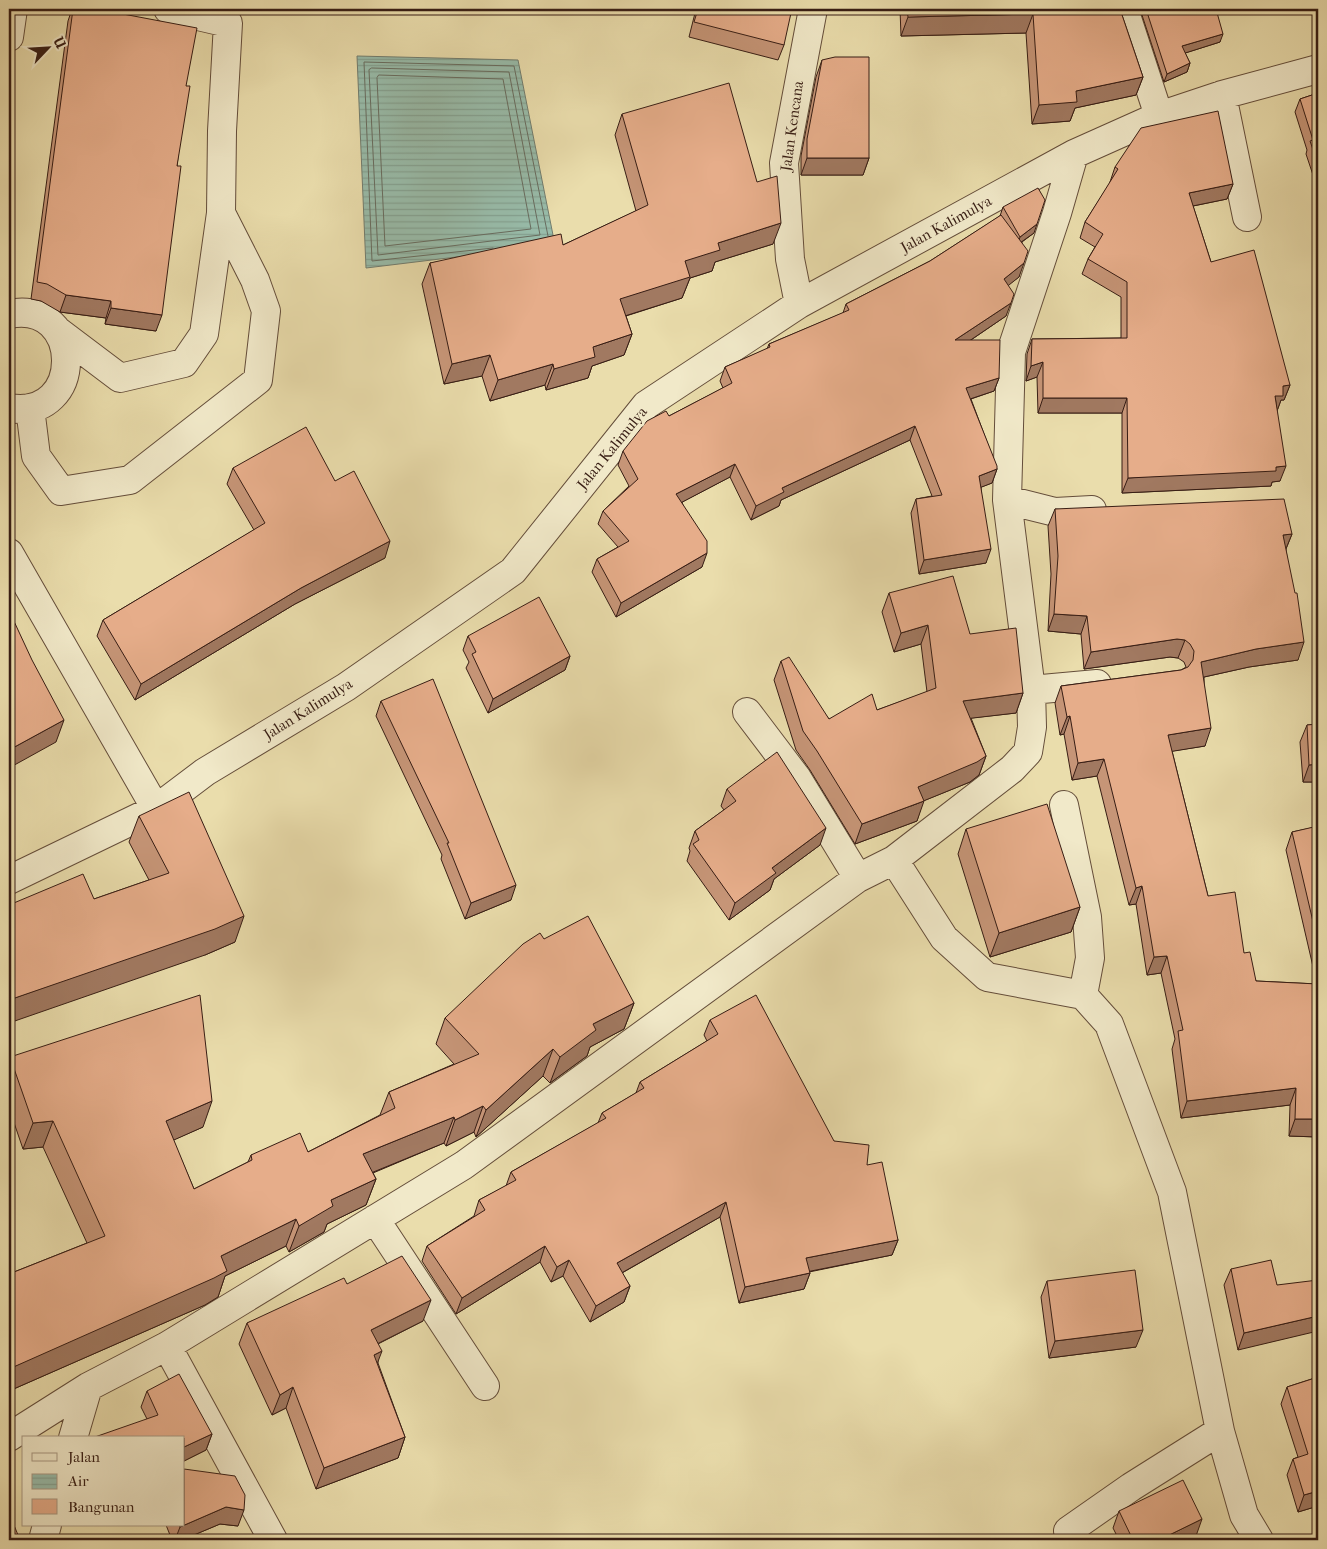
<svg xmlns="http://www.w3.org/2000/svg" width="1327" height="1549" viewBox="0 0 1327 1549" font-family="'IM FELL French Canon',serif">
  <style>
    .water { fill: url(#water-rules); stroke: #717c6e }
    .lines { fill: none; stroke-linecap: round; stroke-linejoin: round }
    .shore { stroke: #686c5f; stroke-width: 1 }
    .minor-casing { stroke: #644d3a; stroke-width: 30 }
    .minor { stroke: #f1e9c9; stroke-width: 28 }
    .wall { fill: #c69577; stroke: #371d14 }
    .shaded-wall { fill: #a17961; stroke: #371d14 }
    .building { fill: #e6ad8a; stroke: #371d14 }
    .labels { text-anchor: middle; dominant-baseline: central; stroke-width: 5; stroke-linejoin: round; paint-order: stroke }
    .street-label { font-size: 15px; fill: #371d14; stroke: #f1e9c9 }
  </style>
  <defs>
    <pattern id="water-rules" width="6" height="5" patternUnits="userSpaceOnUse" patternTransform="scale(1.25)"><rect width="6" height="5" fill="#98bcaa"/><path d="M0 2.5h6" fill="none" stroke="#84a191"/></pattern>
  </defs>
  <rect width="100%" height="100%" fill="#eaddac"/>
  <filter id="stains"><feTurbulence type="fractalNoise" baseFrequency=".004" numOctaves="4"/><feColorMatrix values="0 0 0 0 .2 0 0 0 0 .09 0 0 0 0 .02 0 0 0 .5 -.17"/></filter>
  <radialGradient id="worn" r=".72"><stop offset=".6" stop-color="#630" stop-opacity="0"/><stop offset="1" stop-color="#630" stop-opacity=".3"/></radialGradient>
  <path class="water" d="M357,56L518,60L555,245L366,268Z"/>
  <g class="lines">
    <path class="shore" d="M372,68L509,72L540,235L378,255L369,70Z
      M379,75L503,79L531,229L385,246L377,78Z
      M493,248L372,261L364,62L514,66L548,236"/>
    <defs>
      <path id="minor" d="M1124,9L1159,116
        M9,37L13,9
        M1222,95L1247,217
        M799,304L790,259L784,163L813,9
        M9,314C84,299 86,421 9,408
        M59,332L120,378L184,363L204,334L221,213L222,131L228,23L168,9
        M30,408L36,456L61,491L130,480L258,380L266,311L255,280L221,213
        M1007,500L1055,512L1092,510
        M9,553L156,809
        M1031,690L1097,684
        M747,712L797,778L858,878
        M1064,805L1087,917L1090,958L1083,995
        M894,860L944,938L987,977L1083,995L1109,1024L1172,1192L1220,1431L1244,1515L1259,1540
        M9,880L156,809L205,772L346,687L513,571L646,405L799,304L1074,154L1159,116L1222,95L1318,69
        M375,1219L485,1386
        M167,1346L273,1540
        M9,1437L88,1387L167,1346L464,1165L858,878L894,860L1012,769L1028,752L1032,727L1031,690L1007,500L1011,352L1057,213L1074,154
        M73,1438L88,1387
        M43,1540L47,1525
        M1071,1540L1068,1531L1131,1487L1220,1431"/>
    </defs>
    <use href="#minor" class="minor-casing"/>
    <use href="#minor" class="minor"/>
  </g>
  <path class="wall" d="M72,9H106L123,14L186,86L177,166L156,331L105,324L106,318L60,312L41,301L31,299L68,21Z
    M696,9H774L784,45L778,60L689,37Z
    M900,9H1120L1143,77L1136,95L1075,108L1070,121L1032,124L1026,33L901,36Z
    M1140,9H1216L1220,42L1185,53L1190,63L1187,72L1164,82Z
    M822,60L869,158L863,175H801V156L816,77Z
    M1318,93V190L1306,154L1307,150L1295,112L1300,99Z
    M622,114L773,244L715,262L712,271L690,278L682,298L626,316L632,334L624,355L592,366L588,378L546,390L545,385L490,401L482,376L444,384L422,284L430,263L563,245L636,211L615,135Z
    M1115,167L1233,184L1227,199L1193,206L1211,262L1290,385L1284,400H1281L1277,411L1280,481L1272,482L1271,486L1122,493V413H1038L1037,377L1026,381L1027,354L1032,339L1121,338V297L1082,274L1088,259L1095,247L1080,238L1085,222L1110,183V182Z
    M1003,207L1034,233L1022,242L1019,277L1008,285L1006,316L971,340L999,378L994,391L971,399L997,469L992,483L981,487L986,563L919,574L911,513L916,499L932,496L910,440L781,500L779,506L751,520L730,477L682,502L702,567L616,617L592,572L597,559L618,547L598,524L603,511L629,486L618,465L623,451L669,416L723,388L720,381L725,367L767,349L769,344L843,313L846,304L930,261L1000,216Z
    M233,468L335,481L385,558L295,604L135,700L97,636L103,620L254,530L227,484Z
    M1055,509L1292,534L1286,549L1298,660L1249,667L1204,677L1205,746L1172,751L1208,896L1244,953L1256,981L1317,984L1286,850L1292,832L1316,827L1313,782H1303L1300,742L1307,725L1318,724V1137L1289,1136L1290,1105L1181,1118L1172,1049L1175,1039L1161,973L1147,975L1136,904L1129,905L1097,776L1072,780L1064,734L1060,735L1055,703L1061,686L1181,670L1186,667L1184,662L1178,658L1170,657L1084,669L1081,634L1048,631L1051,574L1048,526Z
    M889,593L970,634L1023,693L1016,713L971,718L986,756L979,775L970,782L923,801L917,821L855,844L810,770L796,750L774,680L781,661L829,719L877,710L927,692L921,644L894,652L882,612Z
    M468,636L570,656L565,670L488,713L466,668L469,662L463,650Z
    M381,701L511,900L465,919L441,859L442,855L376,716Z
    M727,789L820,845L774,879L770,890L729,920L687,861L690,851L689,848L695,831L724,810L721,806Z
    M139,816L235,942L205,955L94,899L149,880L129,842Z
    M966,829L1080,907L1071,932L990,957L958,854Z
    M544,939L634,1003L624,1029L590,1047L587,1056L550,1083L543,1076L476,1137L474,1132L446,1146L444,1143L373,1173L376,1179L366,1205L327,1224L324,1232L289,1252L286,1246L225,1276L218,1297L205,1305L9,1391V1274L87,1243L43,1147L23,1149L9,1108V1061L10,1057L203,1127L173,1140L194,1189L248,1162L251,1155L308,1152L380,1115L389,1092L454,1064L436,1044L445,1018Z
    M710,1020L834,1141L867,1165L898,1240L892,1255L809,1272L810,1273L804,1289L739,1303L720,1217L622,1273L630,1286L624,1302L590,1322L563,1276L551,1282L540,1262L456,1314L422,1261L427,1246L474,1216L479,1200L506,1186L511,1172L598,1123L602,1113L636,1093L640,1082L707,1041L704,1035Z
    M1231,1269L1277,1285L1238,1350L1224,1285Z
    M1047,1281L1136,1347L1049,1358L1041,1297Z
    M347,1284L423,1321L378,1344V1363L405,1437L398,1458L316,1489L286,1408L272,1415L239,1344L247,1323Z
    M1318,1377V1506L1298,1512L1287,1475L1293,1459L1298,1457L1281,1404L1287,1387Z
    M147,1391L212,1434L206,1450L184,1461V1438L147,1419L141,1407Z
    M184,1469L238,1526L220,1524L182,1540H172L166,1525H184Z
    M1119,1511L1196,1536L1187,1540H1119L1113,1528Z"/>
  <path class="shaded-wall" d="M1033,14L1026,33L901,36L908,17Z
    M1223,34L1220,42L1179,55L1182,46Z
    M1190,63L1187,72L1164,82L1167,74Z
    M1143,77L1136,95L1075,108L1070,121L1032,124L1039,105L1076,91Z
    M807,158H869L863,175H801Z
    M1233,184L1227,199L1183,208L1189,193Z
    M781,223L773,244L715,262L712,271L690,278L682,298L612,320L620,299L685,261L718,243Z
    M1037,224L1034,233L1017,245L1020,237Z
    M1024,263L1019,277L999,293L1004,279Z
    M66,295L111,301L106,318L60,312Z
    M1011,303L1006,316L950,354L955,340Z
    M111,308L162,315L156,331L105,324Z
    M632,334L624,355L592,366L588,378L546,390L554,369L593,347Z
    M490,355L482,376L444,384L452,364Z
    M1043,362L1037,377L1026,381L1031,366Z
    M553,364L545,385L490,401L498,380Z
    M999,378L994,391L961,402L966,388Z
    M1290,385L1284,400H1281L1277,411L1275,396L1283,386Z
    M1043,398H1127L1122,413H1038Z
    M915,426L910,440L781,500L779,506L751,520L756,506L782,488Z
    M735,464L730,477L671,508L676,494Z
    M1286,466L1280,481L1272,482L1271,486L1122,493L1128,478L1276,467Z
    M997,469L992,483L974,490L979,476Z
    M1292,534L1285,551L1283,535Z
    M390,541L385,558L295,604L135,700L141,684L301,588Z
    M991,549L986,563L919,574L924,560Z
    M707,553L702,567L616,617L621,603Z
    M1054,614L1087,616L1081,634L1048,631Z
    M928,625L921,644L894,652L901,633Z
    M1177,639L1185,640L1178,658L1170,657L1084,669L1091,652Z
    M1304,642L1298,660L1249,667L1195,679L1201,662L1256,649Z
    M570,656L565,670L488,713L493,699Z
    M1023,693L1016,713L956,720L963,701Z
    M1070,716L1064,734L1060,735L1067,717Z
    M64,720L56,742L9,768V750Z
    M1211,728L1205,746L1162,753L1168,735Z
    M986,756L979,775L970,782L911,806L918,787Z
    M1104,759L1097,776L1072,780L1078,763Z
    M1318,764V766L1313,782H1303L1309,765Z
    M924,801L917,821L855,844L862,824Z
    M826,828L820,845L774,879L770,890L729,920L735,903L772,868Z
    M516,885L511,900L465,919L471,903Z
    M1142,886L1136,904L1129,905L1136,888Z
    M1080,907L1071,932L990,957L999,933Z
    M244,916L235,942L205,955L9,1023V1000Z
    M1167,956L1161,973L1147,975L1154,957Z
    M634,1003L624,1029L590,1047L587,1056L550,1083L560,1057L593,1024Z
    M553,1049L543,1076L476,1137L486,1110Z
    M1296,1088L1290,1105L1181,1118L1187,1101Z
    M212,1101L203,1127L156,1148L166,1121Z
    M483,1106L474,1132L446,1146L455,1120Z
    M454,1117L444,1143L354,1180L363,1154Z
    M1295,1119H1318V1137L1289,1136Z
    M53,1121L43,1147L23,1149L33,1123Z
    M376,1179L366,1205L327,1224L324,1232L289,1252L299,1226L331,1200Z
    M726,1202L720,1217L611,1279L617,1263Z
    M296,1219L286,1246L225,1276L218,1297L205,1305L9,1391V1369L221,1256Z
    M898,1240L892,1255L801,1273L806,1258Z
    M545,1246L540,1262L456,1314L462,1298Z
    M569,1260L563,1276L551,1282L557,1267Z
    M810,1273L804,1289L739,1303L745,1287Z
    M630,1286L624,1302L590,1322L596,1306Z
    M431,1300L423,1321L363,1351L371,1330Z
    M1318,1316V1331L1238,1350L1244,1333Z
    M1143,1330L1136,1347L1049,1358L1055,1341Z
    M382,1351L374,1372V1355Z
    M293,1387L286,1408L272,1415L280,1395Z
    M212,1434L206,1450L184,1461V1447Z
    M405,1437L398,1458L316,1489L324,1468Z
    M1318,1491V1506L1298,1512L1304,1495Z
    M226,1507L244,1510L238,1526L220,1524L182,1540H175L180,1527Z
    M1202,1519L1196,1536L1187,1540H1159Z
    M18,1535L16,1540H9V1539Z"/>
  <path class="building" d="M73,9H106L123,11V14L197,28L186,86H190L177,166H181L162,315L111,308V301L66,295L47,284L37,282Z
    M698,9H774L791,13L784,45L694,22Z
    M907,9H1120L1143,77L1076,91L1077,102L1039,105L1033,14L908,17Z
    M1146,9H1216L1223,34L1182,46L1190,63L1167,74Z
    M835,57H869V158H807V139L822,60Z
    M729,83L757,182L777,176L781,223L718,243L720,250L685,261L690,277L620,299L632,334L593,347L595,357L554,369L553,364L498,380L490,355L452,364L430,263L561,234L563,245L648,205L622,114Z
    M1318,93V164L1310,141L1313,140L1300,99Z
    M1218,111L1233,184L1189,193L1211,262L1254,250L1290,385L1283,386V396H1275L1286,466L1276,467V471L1128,478L1127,398H1043V362L1031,366L1032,339L1127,338V282L1088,259L1103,234L1085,222L1118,169L1115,167L1141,128Z
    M1038,188L1045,200L1037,224L1020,237L1003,207Z
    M1001,215L1028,251L1024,263L1004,279L1014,294L1011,303L955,340H1000L999,378L966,388L997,466V469L979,476L991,549L924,560L916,499L942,495L915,426L782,488L784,492L756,506L735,464L676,494L707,541V553L621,603L597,559L629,541L603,511L638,479L623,451L647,421L666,411L669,416L732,383L725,367L770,347L769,344L849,310L846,304L930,261Z
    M306,427L335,481L354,471L390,541L301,588L141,684L103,620L265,523L233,468Z
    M1284,499L1292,534L1283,535L1295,593H1297L1304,642L1256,649L1201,662L1211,728L1168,735L1208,896L1235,892L1244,953L1250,952L1256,981L1318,984V1119H1295L1296,1088L1187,1101L1178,1031L1183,1030L1167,956L1154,957L1142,886L1136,888L1104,759L1078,763L1070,716L1067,717L1061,686L1181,670L1188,667L1193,660L1194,651L1190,644L1185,640L1177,639L1091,652L1087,616L1054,614L1058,556L1055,509Z
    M953,576L970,634L1016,628L1023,693L963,701L986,756L977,762L918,787L924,801L862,824L817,751L803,731L781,661L789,657L829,719L872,694L877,710L936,688L928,625L901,633L889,593Z
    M539,597L570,656L493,699L472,654L476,652L468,636Z
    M12,617L32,660L64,720L9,750V618Z
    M433,679L516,885L471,903L447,843H449L381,701Z
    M1318,724V764L1309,765L1307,725Z
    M777,752L826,828L772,868L776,873L735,903L693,844L699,840L695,831L736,801L727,789Z
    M189,792L244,916L215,929L9,1000V905L83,874L94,899L169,873L139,816Z
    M1047,804L1080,907L999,933L966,829Z
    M1318,826V943L1292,832Z
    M588,916L634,1003L593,1024L596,1030L560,1057L553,1049L486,1110L483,1106L455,1120L454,1117L363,1154L376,1179L331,1200L333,1206L299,1226L296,1219L221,1256L227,1271L214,1278L9,1369V1274L105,1236L53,1121L33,1123L10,1057L200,995L212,1101L166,1121L194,1189L252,1160L251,1155L300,1133L308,1152L395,1108L389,1092L479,1054L445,1018L523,944L540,933L544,939Z
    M756,995L834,1141L869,1145L867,1165L882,1162L898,1240L806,1258L810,1273L745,1287L726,1202L617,1263L630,1286L596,1306L569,1260L557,1267L545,1246L462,1298L427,1246L485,1210L479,1200L516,1180L511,1172L606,1118L602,1113L644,1088L640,1082L718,1034L710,1020Z
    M402,1256L431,1300L371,1330L382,1351L374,1355L405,1437L324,1468L293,1387L280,1395L247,1323L344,1278L347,1284Z
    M1271,1260L1277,1285L1318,1280V1316L1244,1333L1231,1269Z
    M1135,1270L1143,1330L1055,1341L1047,1281Z
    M179,1374L212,1434L184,1447V1438H92L158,1415L147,1391Z
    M1318,1377V1491L1304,1495L1293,1459L1308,1454L1287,1387Z
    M184,1469L235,1476L245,1495L244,1510L226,1507L180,1527L179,1525H184Z
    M1183,1480L1202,1519L1159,1540H1133L1119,1511Z
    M9,1513L18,1535L9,1539Z"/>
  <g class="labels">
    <g class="street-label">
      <text transform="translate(792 126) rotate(-82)">Jalan Kencana</text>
      <text transform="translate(946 224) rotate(-29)">Jalan Kalimulya</text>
      <text transform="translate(612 448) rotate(-51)">Jalan Kalimulya</text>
      <text transform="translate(308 709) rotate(-32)">Jalan Kalimulya</text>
    </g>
  </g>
  <rect width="1327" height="1549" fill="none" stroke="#eaddac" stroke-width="30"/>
  <rect x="10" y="10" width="1307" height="1529" fill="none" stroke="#371d14" stroke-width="2.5"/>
  <rect x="15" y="15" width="1297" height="1519" fill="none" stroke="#371d14"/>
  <rect x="22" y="1436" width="162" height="90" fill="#f1e9c9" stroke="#a79781"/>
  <rect x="32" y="1453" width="25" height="8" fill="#f1e9c9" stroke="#a79781"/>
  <text x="68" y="1462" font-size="15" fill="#371d14">Jalan</text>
  <rect x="32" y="1474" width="25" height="15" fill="url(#water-rules)" stroke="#a79781"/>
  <text x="68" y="1486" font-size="15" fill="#371d14">Air</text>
  <rect x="32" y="1499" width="25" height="15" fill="#e6ad8a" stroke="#a79781"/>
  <text x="68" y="1512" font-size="15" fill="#371d14">Bangunan</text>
  <g transform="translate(48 48) rotate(65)" stroke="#f1e9c9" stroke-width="4" paint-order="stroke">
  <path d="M0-4L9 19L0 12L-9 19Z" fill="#371d14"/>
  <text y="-8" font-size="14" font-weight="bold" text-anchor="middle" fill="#371d14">U</text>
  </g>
  <rect width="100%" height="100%" filter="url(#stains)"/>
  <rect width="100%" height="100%" fill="url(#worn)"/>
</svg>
